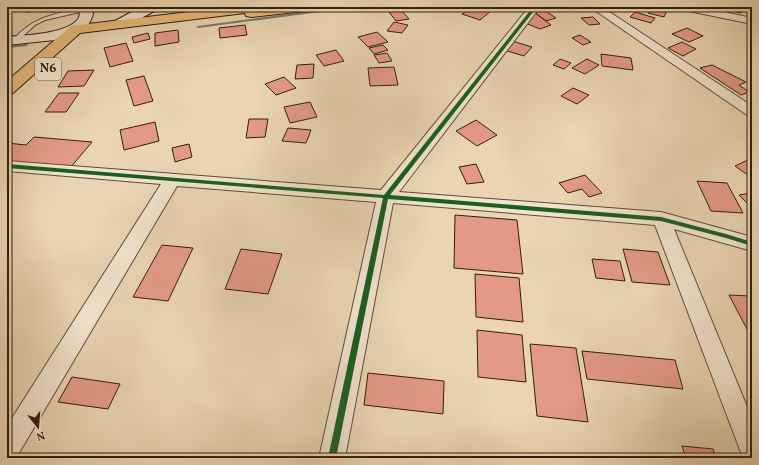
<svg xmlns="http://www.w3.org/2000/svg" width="759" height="465" viewBox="0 0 759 465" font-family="Vollkorn,serif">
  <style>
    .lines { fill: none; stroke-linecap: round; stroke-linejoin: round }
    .stream { fill: #6e7b6c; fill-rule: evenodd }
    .building { fill: #e39986; stroke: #2f1f0f }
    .lane-casing { stroke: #5e4c38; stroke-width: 2 }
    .street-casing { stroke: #5e4c38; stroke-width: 2 }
    .secondary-casing { stroke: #2f1f0f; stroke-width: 2 }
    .highway-casing { stroke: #2f1f0f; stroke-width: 2 }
    .lane { fill: #f1e3cd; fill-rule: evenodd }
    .street { fill: #f1e3cd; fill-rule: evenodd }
    .secondary { fill: #f1e3cd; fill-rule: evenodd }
    .highway { fill: #e5ba79; fill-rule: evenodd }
    .cycleway-casing { stroke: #f1e3cd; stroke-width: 2 }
    .cycleway { fill: #1b5e20; fill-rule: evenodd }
    .labels { text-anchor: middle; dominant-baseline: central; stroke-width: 4; stroke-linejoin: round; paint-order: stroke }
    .shield { fill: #f1e3cd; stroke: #695a48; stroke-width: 1 }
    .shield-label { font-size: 13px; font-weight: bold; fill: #2f1f0f }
  </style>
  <rect width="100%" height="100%" fill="#ead4b2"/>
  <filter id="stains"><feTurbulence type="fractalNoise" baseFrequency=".005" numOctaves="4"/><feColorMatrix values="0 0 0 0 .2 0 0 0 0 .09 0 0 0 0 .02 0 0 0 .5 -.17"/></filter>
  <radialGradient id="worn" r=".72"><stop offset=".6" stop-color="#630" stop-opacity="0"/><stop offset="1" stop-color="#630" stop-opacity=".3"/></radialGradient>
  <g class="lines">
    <path class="stream" d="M342,7H352L350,8L198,28L196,27L198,26Z
      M26,44L28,45L27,46L7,48V46Z"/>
  </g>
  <path class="building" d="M31,7H48L44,11L26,12Z
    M54,7H71L69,10L51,12Z
    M472,7H479L491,11L480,20L462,14Z
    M626,7H641L640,11Z
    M651,7H664L668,8L664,17L648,13Z
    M726,7H740L741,13L729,10Z
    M401,10L409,19L396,21L389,12Z
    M544,10L556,18L546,21L534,12Z
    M534,12L546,21L551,25L540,29L523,22Z
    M635,12L655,18L651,23L630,17Z
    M593,17L600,24L589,25L581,18Z
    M394,22L408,25L402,33L387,31Z
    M245,25L247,35L220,38L219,28Z
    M687,28L703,36L689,42L672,34Z
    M178,30L179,42L155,46V33Z
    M377,32L388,42L368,47L358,37Z
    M148,33L150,39L134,43L132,37Z
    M580,35L591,42L583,45L572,38Z
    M512,41L532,47L524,56L504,50Z
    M682,42L696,49L683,56L668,48Z
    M126,43L133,61L110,67L104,48Z
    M383,45L388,50L374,54L369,48Z
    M336,50L344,61L324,66L316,55Z
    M387,53L392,61L379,63L374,55Z
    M601,54L631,58L633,70L602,66Z
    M560,59L571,63L564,69L553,65Z
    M587,59L599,65L585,74L572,68Z
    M314,64L313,78L295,79L297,65Z
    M712,65L746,82L739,85L749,92L741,95L700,68Z
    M394,67L398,85L370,86L368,68Z
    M94,70L84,86L58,87L68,71Z
    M144,76L153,101L134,106L126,80Z
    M284,77L296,88L276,95L265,84Z
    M573,88L589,95L577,104L561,96Z
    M59,93H79L66,112H45Z
    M310,102L317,117L290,123L284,107Z
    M249,119H268L265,137L246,138Z
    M476,120L497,135L477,146L456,131Z
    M155,122L159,141L124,150L120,130Z
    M288,128L311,130L306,143L282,141Z
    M34,137L92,142L70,168L7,162V143L26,145Z
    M189,144L192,157L175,162L172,148Z
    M752,158V178L735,166Z
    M476,164L484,182L467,184L459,167Z
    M585,175L602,193L589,197L582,189L568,193L559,183Z
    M697,181L727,183L743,213L711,211Z
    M752,193V208L739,195Z
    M455,215L517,220L523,274L454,268Z
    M162,245L193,248L168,301L133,297Z
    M241,249L282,254L268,294L225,289Z
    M623,249L658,252L670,285L632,282Z
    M592,259L620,261L625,281L596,278Z
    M475,274L519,278L523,322L476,317Z
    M729,295L750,296L752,299V329H747Z
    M477,330L522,335L526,382L478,377Z
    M530,344L576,348L588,422L537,416Z
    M582,351L675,360L683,389L587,379Z
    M368,373L444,381L443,414L364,405Z
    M72,377L120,384L108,409L58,402Z
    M682,446L713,449L716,458H686Z"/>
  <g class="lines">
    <defs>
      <path id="lane" d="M87,7L90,9L89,10L45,20L35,25L19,40L14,39C35,15 57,14 87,7Z"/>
      <path id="street" d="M529,7H540L399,192L661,212L752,237V251L674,229L752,419V458H743L655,225L393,203L345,458H319L376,202L177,186L16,458H7V426L161,184L7,171V161L381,190Z
        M590,7H602L752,106V116L747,115Z
        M679,7H700L752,18V24L684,10Z"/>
      <path id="secondary" d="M80,7H94C93,19 88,30 75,34L76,35L74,38L7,45V37C25,35 67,34 78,19C80,16 80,11 80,7Z
        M141,7H158L156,10L125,27L120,28L115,27L113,24L115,21Z"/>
      <path id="highway" d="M231,7H312L310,10L305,11L251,17L246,16L245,13L80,33L13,93L7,95V81L71,26Z"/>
    </defs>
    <use href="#lane" class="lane-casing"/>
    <use href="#street" class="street-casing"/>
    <use href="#secondary" class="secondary-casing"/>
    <use href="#highway" class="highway-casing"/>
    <use href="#lane" class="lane"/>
    <use href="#street" class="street"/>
    <use href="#secondary" class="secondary"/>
    <use href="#highway" class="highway"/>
    <defs>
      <path id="cycleway" d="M533,7H537L390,195L661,217L726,234L752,242V246L726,238L661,221L388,199L336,458H328L383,198L7,168V164L384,195Z"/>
    </defs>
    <use href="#cycleway" class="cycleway-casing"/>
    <use href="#cycleway" class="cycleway"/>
  </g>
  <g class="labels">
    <rect class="shield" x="35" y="58" width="26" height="22" rx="3"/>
    <g class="shield-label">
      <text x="48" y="69">N6</text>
    </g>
  </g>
  <rect width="759" height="465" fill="none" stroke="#ead4b2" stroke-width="24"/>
  <rect x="8" y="8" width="743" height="449" fill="none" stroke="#2f1f0f" stroke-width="2"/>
  <rect x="12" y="12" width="735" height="441" fill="none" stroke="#2f1f0f"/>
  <g transform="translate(38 427) rotate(163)" stroke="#f1e3cd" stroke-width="3" paint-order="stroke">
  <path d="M0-3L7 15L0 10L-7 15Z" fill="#2f1f0f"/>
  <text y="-6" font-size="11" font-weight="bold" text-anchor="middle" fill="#2f1f0f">N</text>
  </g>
  <rect width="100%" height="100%" filter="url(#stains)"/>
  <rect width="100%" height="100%" fill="url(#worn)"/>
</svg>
